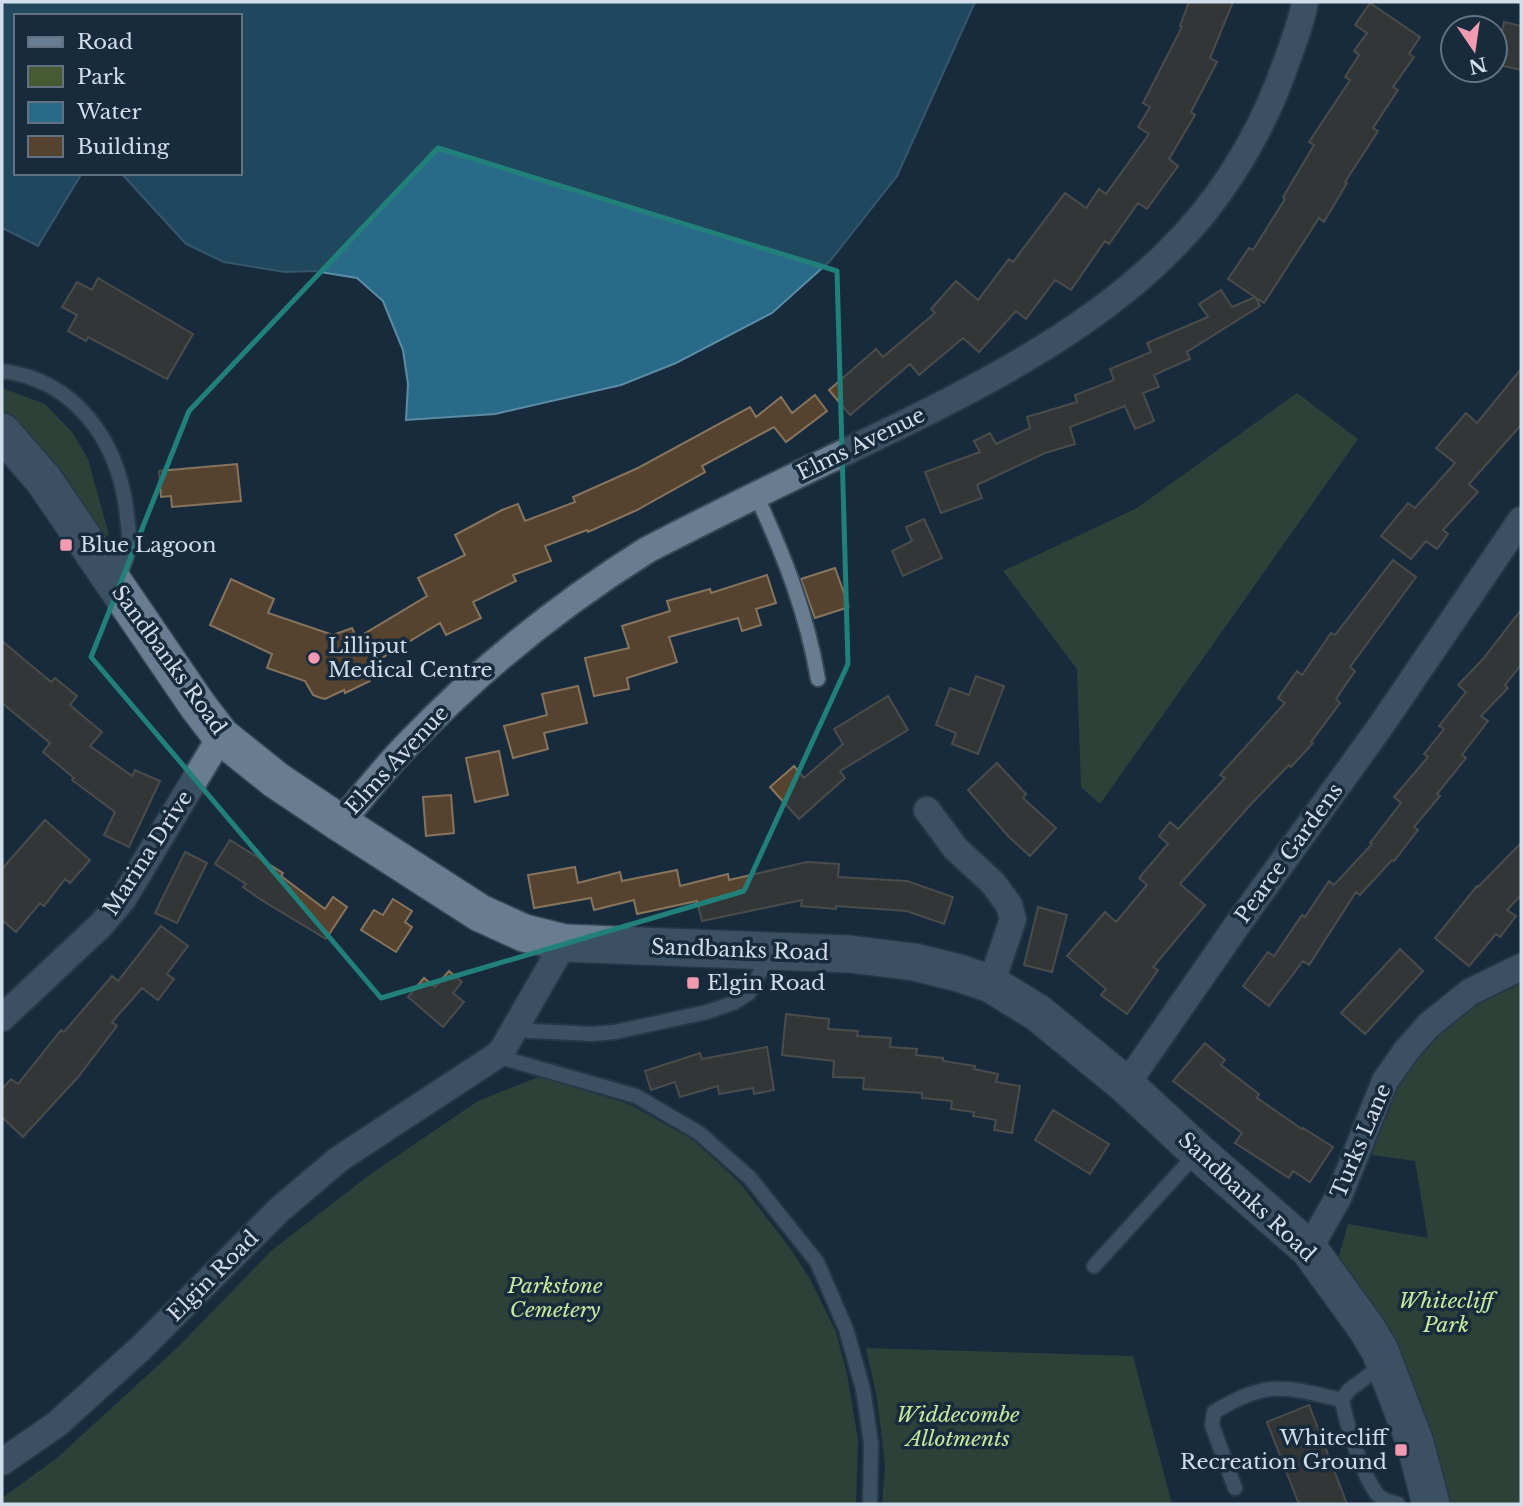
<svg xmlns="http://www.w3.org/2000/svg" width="1523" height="1506" viewBox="0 0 1523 1506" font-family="'Libre Baskerville',serif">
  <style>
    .green { fill: #465b31 }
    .water { fill: #286a88; stroke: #5b8ca5; stroke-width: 2 }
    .building { fill: #56432f; stroke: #87745d; stroke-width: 2 }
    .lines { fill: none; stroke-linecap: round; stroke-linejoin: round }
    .lane-casing { stroke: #394856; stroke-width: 18 }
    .street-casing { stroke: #394856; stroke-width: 30 }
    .secondary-casing { stroke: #394856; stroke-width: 40 }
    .lane { stroke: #687d92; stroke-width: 14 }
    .street { stroke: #687d92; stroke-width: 26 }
    .secondary { stroke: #687d92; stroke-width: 37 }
    .marked { fill: none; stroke: #22807a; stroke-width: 5; stroke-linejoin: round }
    .poi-dot { fill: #f29ab0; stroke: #182b3d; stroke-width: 2.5 }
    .labels { text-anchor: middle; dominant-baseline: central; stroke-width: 7; stroke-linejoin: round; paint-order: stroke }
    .street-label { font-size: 21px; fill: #d1dde9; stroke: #182b3d }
    .poi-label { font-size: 21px; fill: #d1dde9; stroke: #182b3d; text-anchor: start }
    .park-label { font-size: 21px; font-style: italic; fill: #c2eb9d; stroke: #182b3d }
  </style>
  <rect width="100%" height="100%" fill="#182b3d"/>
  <path class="green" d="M2,388L45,404L72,432L88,459L109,535L102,537L2,416Z
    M1297,393L1358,439L1100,804L1081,787L1077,669L1003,571L1137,508Z
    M1521,981V1504H1431L1332,1280L1348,1224L1428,1238L1415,1161L1372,1155C1379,1131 1386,1105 1399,1084C1429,1035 1471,1006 1521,981Z
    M541,1076L631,1105L693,1140L739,1182L790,1248L810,1279L836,1332L847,1374L858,1440L856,1504H2V1498L57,1458L178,1347L271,1251L372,1173L478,1101Z
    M866,1348L1133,1356L1172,1504H882L885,1465L877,1398Z"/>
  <path class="water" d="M2,2H975L897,176L830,261L772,313L676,363L621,385L495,414L406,420L408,384L403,350L383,301L357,278L314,271L285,272L224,262L186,244L121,173H240V16H16V173H82L38,246L2,228Z"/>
  <path class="building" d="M1189,2H1233L1210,58L1217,62L1191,112L1195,115L1169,159L1178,166L1147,209L1138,203L1109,244L1105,241L1071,290L1055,280L1026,319L1016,311L979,352L963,338L919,375L910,364L850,415L829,390L876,349L883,357L935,313L931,309L956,281L978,300L1009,259L1013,262L1065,193L1086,208L1099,189L1106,194L1149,134L1138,127L1150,107L1143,103L1182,27L1180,26Z
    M1370,3L1420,37L1409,54L1414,57L1393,87L1398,90L1373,128L1378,131L1345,182L1347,183L1324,222L1319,218L1264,303L1256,298L1260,306L1187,352L1190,359L1154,375L1159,387L1143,393L1154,421L1135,429L1125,406L1070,427L1075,444L1045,453L977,485L982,498L941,513L925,472L980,452L974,441L990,433L996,444L1030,428L1027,417L1077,402L1075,395L1114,380L1110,369L1151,352L1147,343L1208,317L1199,304L1221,290L1232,307L1255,297L1228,279L1249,248L1253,250L1285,199L1283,197L1314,145L1309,142L1350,80L1345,77L1359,55L1354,51L1367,33L1355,25Z
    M1504,22L1521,26V70L1495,64Z
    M98,278L193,334L167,379L88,337L86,341L68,331L77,315L62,307L77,282L92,290Z
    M1521,369V425L1469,484L1478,492L1443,530L1448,534L1437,549L1426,541L1411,559L1381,536L1408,503L1415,508L1455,463L1436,448L1466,413L1477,423Z
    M815,395L827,411L786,442L774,427L702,466L705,472L637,510L588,532L587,530L545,546L551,561L513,575L516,581L473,602L481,618L446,635L440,623L364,669L370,681L345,693L344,690L325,699L318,697L313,695L305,681L267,668L272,654L210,625L231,579L274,599L268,613L333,635L352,628L357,638L427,596L418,578L465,555L455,535L502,510L518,504L525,521L575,502L573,497L638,468L750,407L756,417L781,397L792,413Z
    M237,464L241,501L172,507L171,496L161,497L159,471Z
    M924,519L942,558L903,576L892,551L912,541L906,527Z
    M1393,560L1416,577L1350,667L1355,671L1336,699L1340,703L1311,742L1313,743L1291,767L1289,765L1252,803L1180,884L1205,905L1153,967L1158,970L1127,1014L1101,995L1106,989L1067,956L1105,912L1116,922L1147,885L1139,878L1168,844L1159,836L1170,822L1178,829L1225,778L1220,775L1285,703L1278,698L1297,671L1302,675L1331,633L1335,635Z
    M835,568L849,607L815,618L801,579Z
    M767,575L776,603L756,609L761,625L742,631L738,618L669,637L677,662L627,678L629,689L594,696L585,658L629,648L622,626L670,611L667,601L710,589L711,593Z
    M1521,610V665L1505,685L1508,688L1481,716L1488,721L1462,755L1466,758L1437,794L1440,796L1414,827L1418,830L1394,861L1392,860L1360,895L1356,892L1309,965L1303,961L1269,1006L1243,986L1268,952L1274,956L1302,915L1305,917L1329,881L1334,885L1372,844L1370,843L1401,803L1394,797L1428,757L1424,754L1444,729L1439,726L1466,692L1458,685L1483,659Z
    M2,641L51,682L55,678L77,696L70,705L102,732L90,746L132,776L135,770L160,781L129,847L104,835L115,812L72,780L74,778L43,752L50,743L2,703Z
    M976,676L1004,686L978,754L952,744L956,733L936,725L950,688L969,695Z
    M578,686L587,723L544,733L548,749L513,758L504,726L547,715L542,694Z
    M888,696L908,730L840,771L845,778L799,819L770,787L794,766L804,778L843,744L834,729Z
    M499,751L508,795L475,802L466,758Z
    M997,763L1026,794L1023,798L1056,828L1030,856L1009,837L968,790Z
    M451,795L454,833L426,836L423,797Z
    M45,820L90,860L70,883L65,879L44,906L40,903L16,932L2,920V869Z
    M230,840L283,873L281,876L325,909L333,897L347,907L326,939L263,901L243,887L246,884L215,864Z
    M1521,843V895L1507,910L1516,916L1500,937L1496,934L1469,966L1435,938L1477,886L1478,887Z
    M185,852L207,863L177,923L155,913Z
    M807,862L839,864L838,877L907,881L953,897L944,924L907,911L836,906V909L801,906L802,900L702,921L697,901L637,914L634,900L594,910L591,898L534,908L528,875L575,867L578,883L620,872L622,881L677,870L680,886L728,874L729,880Z
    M393,899L412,911L405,922L412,927L396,952L361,930L374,910L383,915Z
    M1038,907L1067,915L1052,972L1024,965Z
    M161,926L188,946L167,974L174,979L158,1000L142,988L112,1022L117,1026L78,1077L23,1137L2,1117V1089L11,1079L18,1084L61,1030L64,1032L112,976L118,981Z
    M1400,949L1423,971L1365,1034L1341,1013Z
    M449,971L462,982L453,993L464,1002L443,1027L408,997L424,978L435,987Z
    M786,1014L829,1019L828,1029L858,1031L857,1036L891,1038L890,1047L917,1049L916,1055L943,1058V1061L975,1066L974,1069L998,1074L996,1082L1020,1086L1012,1133L994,1130L996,1120L973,1116L974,1112L951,1109L952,1101L922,1098V1093L863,1089L864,1078L833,1077L834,1061L782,1055Z
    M1205,1043L1225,1060L1221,1065L1259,1094L1257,1098L1302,1129L1303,1128L1333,1147L1310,1182L1293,1171L1289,1178L1235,1143L1242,1133L1173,1081Z
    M767,1047L774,1090L754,1094L753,1088L719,1094L718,1086L680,1097L675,1082L651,1090L645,1071L700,1053L702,1059Z
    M1053,1110L1109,1144L1090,1174L1035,1140Z
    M1309,1405L1347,1504H1299L1267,1422Z"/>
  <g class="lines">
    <defs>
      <path id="lane" d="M2,371C74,380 116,438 126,507C127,519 130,533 129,545C128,557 119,568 120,581
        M756,495C784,555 807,614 818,679
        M514,1030L592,1034L615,1032L707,1012L733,1003L749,993L771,952
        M496,1056L636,1096L699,1133L750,1178L817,1262L846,1329L863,1389L871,1443L870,1504
        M1094,1266L1197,1153
        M1384,1364L1349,1390L1342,1400C1346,1423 1363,1477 1378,1495C1382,1500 1391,1502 1398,1504
        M1235,1488L1212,1425L1214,1412C1267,1380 1284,1386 1342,1400"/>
      <path id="street" d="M927,810L956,849L993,883L1009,905L1013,919L991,984
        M340,823C363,796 385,767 410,742C481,668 561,604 647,550C709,518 770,488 833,458C947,403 1080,341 1170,250C1217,204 1255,144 1279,82C1288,57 1300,29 1305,2
        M2,1018L102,924L123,899L221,736
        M1126,1085L1240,921L1380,727L1521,520
        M1309,1249L1339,1196L1385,1081L1406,1051L1429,1025L1470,992L1521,967
        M2,1462L57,1424L142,1347L279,1210L339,1159L496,1056L503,1049L564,943"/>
      <path id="secondary" d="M2,432L43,479L198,706L221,736L276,780L340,823L480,913L524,933L564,943L849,954L914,962L959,973L991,984L1038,1013L1126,1085L1198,1152L1309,1249L1367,1329L1380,1351L1415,1443L1431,1504"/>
    </defs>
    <use href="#lane" class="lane-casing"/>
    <use href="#street" class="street-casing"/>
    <use href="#secondary" class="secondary-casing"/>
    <use href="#lane" class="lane"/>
    <use href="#street" class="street"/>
    <use href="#secondary" class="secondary"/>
  </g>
  <path d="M0 0H1523V1506H0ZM438,148L837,271L848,664L744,891L381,998L91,657L189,411Z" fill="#182b3d" fill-opacity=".55" fill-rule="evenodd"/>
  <path class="marked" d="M438,148L837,271L848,664L744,891L381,998L91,657L189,411Z"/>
  <g class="poi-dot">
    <rect x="59" y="538" width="14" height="14" rx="3.5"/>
    <circle cx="314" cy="658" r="7"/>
    <rect x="686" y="976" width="14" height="14" rx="3.5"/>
    <rect x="1394" y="1443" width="14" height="14" rx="3.5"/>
  </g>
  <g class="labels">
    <g class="street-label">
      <text transform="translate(861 444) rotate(-26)">Elms Avenue</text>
      <text transform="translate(169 660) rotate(54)">Sandbanks Road</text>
      <text transform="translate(397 760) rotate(-47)">Elms Avenue</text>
      <text transform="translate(148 853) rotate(-57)">Marina Drive</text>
      <text transform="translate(1289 853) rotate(-54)">Pearce Gardens</text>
      <text transform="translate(740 950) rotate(2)">Sandbanks Road</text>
      <text transform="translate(1361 1141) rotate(-67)">Turks Lane</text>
      <text transform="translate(1247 1197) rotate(43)">Sandbanks Road</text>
      <text transform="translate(213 1276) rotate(-45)">Elgin Road</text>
    </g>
    <g class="poi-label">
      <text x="80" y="545">Blue Lagoon</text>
      <text x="328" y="646">Lilliput<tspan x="328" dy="24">Medical Centre</tspan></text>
      <text x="707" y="983">Elgin Road</text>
      <text x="1387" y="1438" text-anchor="end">Whitecliff<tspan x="1387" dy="24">Recreation Ground</tspan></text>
    </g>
    <g class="park-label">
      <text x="555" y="1286">Parkstone<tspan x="555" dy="24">Cemetery</tspan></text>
      <text x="1446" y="1301">Whitecliff<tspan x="1446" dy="24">Park</tspan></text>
      <text x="958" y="1415">Widdecombe<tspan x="958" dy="24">Allotments</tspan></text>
    </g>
  </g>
  <rect width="1523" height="1506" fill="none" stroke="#d1dde9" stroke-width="7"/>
  <rect x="14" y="14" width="228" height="161" fill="#182b3d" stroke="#627282" stroke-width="2"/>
  <rect x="28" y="37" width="35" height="10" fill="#687d92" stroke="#627282" stroke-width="2"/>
  <text x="77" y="49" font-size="21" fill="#d1dde9">Road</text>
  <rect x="28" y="66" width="35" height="21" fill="#465b31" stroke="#627282" stroke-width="2"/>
  <text x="77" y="84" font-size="21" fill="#d1dde9">Park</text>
  <rect x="28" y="102" width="35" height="21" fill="#286a88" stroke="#627282" stroke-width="2"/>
  <text x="77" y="119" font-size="21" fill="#d1dde9">Water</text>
  <rect x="28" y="136" width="35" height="21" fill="#56432f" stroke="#627282" stroke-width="2"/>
  <text x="77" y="154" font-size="21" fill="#d1dde9">Building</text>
  <g transform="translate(1474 49) rotate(167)"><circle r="33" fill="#182b3d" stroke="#627282" stroke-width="2"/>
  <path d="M0-5L12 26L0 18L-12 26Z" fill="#f29ab0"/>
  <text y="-10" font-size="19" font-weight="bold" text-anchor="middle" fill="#d1dde9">N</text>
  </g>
</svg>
